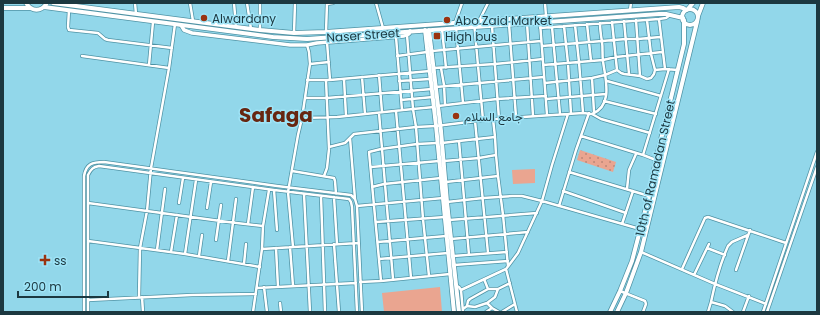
<svg xmlns="http://www.w3.org/2000/svg" width="820" height="315" viewBox="0 0 820 315" font-family="Poppins,Vazirmatn,sans-serif">
  <style>
    .grass { fill: #eaa590 }
    .park { fill: url(#park-dots) }
    .lines { fill: none; stroke-linecap: round; stroke-linejoin: round }
    .street-casing { stroke: #4f93a5; stroke-width: 4 }
    .secondary-casing { stroke: #4f93a5; stroke-width: 5 }
    .primary-casing { stroke: #4f93a5; stroke-width: 5.5 }
    .street { stroke: #fff; stroke-width: 2.5 }
    .secondary { stroke: #fff; stroke-width: 3.5 }
    .primary { stroke: #fff; stroke-width: 4 }
    .poi-dot { fill: #9a3310; stroke: #9fe4f7; stroke-width: 1.5 }
    .labels { text-anchor: middle; dominant-baseline: central; stroke-width: 3; stroke-linejoin: round; paint-order: stroke }
    .poi-label { font-size: 12px; fill: #1c3840; stroke: #9fe4f7; text-anchor: start }
    .street-label { font-size: 12px; fill: #1c3840; stroke: #9fe4f7 }
    .town-label { font-size: 20px; font-weight: bold; fill: #672611; stroke: #9fe4f7 }
  </style>
  <defs>
    <pattern id="park-dots" width="8" height="8" patternUnits="userSpaceOnUse"><rect width="8" height="8" fill="#eaa590"/><path d="M2 2h.1M6 6h.1" fill="none" stroke="#bd8777" stroke-width="1.8" stroke-linecap="round"/></pattern>
  </defs>
  <rect width="100%" height="100%" fill="#92d7ea"/>
  <path class="grass" d="M535,169V183L513,184L512,170Z
    M440,287L442,312H384L382,293Z"/>
  <path class="park" d="M580,150L616,162L613,172L577,160Z"/>
  <g class="lines">
    <defs>
      <path id="street" d="M135,3L136,14
        M190,3L193,21
        M234,3L236,26
        M247,3L251,29
        M260,3V30
        M376,3L383,28
        M545,3L546,16
        M327,4L333,3
        M69,10L68,27L69,30L98,33L105,39L108,40L172,48
        M630,10L631,3
        M659,19L665,69L678,70
        M636,20L640,76
        M479,21L488,3
        M624,21L629,74
        M474,22L483,120
        M540,22L547,115
        M455,23L462,3
        M527,23L533,116
        M509,24L516,117
        M587,24L591,61
        M575,25L579,62L583,113
        M492,26L499,119
        M564,26L568,63L571,114
        M552,27L560,114
        M456,28L463,103
        M540,28L659,19L666,18L670,15
        M442,29L446,68
        M326,32L327,3
        M294,33L295,3
        M407,35L413,109L434,107
        M396,37L402,110
        M327,42L330,80
        M542,46L626,39H638L660,37
        M432,51L541,41
        M82,56L169,68
        M397,56L427,52
        M603,60L616,57L662,52
        M310,64L329,62
        M149,65L153,22
        M543,65L603,60
        M434,68L495,64L543,59
        M441,68L444,85L445,105
        M617,70L621,73L624,74L640,76L647,79L651,78L654,74L655,70L651,54L647,20
        M655,70L665,69
        M379,75L382,112
        M362,77L365,114
        M592,78L594,112
        M344,79L346,116
        M307,80H330L430,71
        M399,81L430,79
        M607,81L661,96
        M545,83L592,78L605,75L617,70L612,22
        M436,87L544,77
        M305,98H327L432,89
        M546,99L606,94
        M401,100L433,97
        M604,101L656,114
        M438,106L497,99L546,96
        M396,111L411,278
        M379,113L393,279
        M592,114C614,105 605,78 603,61C602,54 603,48 602,42C601,36 600,29 600,23
        M302,118L337,117L413,109L416,127L436,126L493,119L583,113L592,114L601,119L650,133
        M493,119L495,137
        M475,121L488,253
        M581,136L643,155
        M350,138L355,199
        M437,143L417,144L381,149L369,152L381,281L450,274
        M442,143L459,141L469,255
        M329,147L345,143L354,134L416,127L423,219L429,276
        M496,155L498,176
        M656,160L643,155L669,69
        M444,161L479,158L496,155L495,137L459,141
        M371,167L439,161
        M292,171L334,178L335,181L336,194
        M569,172L649,196
        M324,176L327,168L329,149L326,80
        M446,182L498,176L503,215L508,266
        M372,187L384,184L441,178
        M627,189L629,170L636,154
        M274,190L277,230
        M563,191L626,213
        M304,194L310,312
        M321,196L325,312
        M334,197L337,244
        M447,202L483,198L512,196H522L542,201L640,229
        M88,203L228,222L263,226
        M179,203L183,178
        M357,206L443,198
        M559,206L576,150L589,113
        M207,208L211,182
        M449,220L537,213
        M376,222L445,217
        M248,224L253,187
        M622,224L633,191
        M451,239L528,232
        M216,240L221,205
        M88,241L185,254L260,267
        M378,242L446,236
        M334,244L339,312
        M290,247L293,286
        M293,247L288,192L298,135L302,118L310,64L309,52L307,45
        M276,248L278,287
        M707,248L725,255
        M262,249L358,243
        M157,250L165,189
        M171,252L177,215
        M641,252L715,284L766,304
        M185,254L196,180
        M199,256L202,235
        M453,256L507,252
        M379,259L448,253
        M228,261L236,199
        M244,264L246,244
        M454,265L508,261
        M506,269L517,312
        M682,269L705,218L708,217L786,243
        M736,270L750,230
        M694,275L709,244
        M484,279L488,289
        M360,282L381,281
        M457,286L459,287L461,290L506,269L518,253L542,201L552,165L568,114
        M264,287L267,312
        M257,288L356,283
        M461,290L463,312
        M620,291L645,301L646,304L643,312
        M139,297L140,248L147,211L151,168L169,68L175,24
        M142,297L143,312
        M88,300L192,295L256,294
        M280,303L281,312
        M467,306L468,301L470,299L488,289H498
        M492,308L487,303L495,297L498,289L510,283
        M463,309L467,306L475,307L487,303
        M84,312V176C86,164 92,162 104,162L277,186L351,195L355,199L357,206L362,312
        M88,312V175C91,169 93,167 99,166L274,190L349,199L351,202L352,207L357,312
        M253,312L262,249L263,226L269,190
        M486,312L492,308L499,312
        M502,312L515,304
        M708,312L711,302
        M733,312L725,306L711,302C715,283 720,264 728,246L732,242L748,235
        M743,312L749,296
        M763,312L817,152
        M767,312L817,167"/>
      <path id="secondary" d="M181,25L184,30L192,33L290,45H307L317,43L404,36L409,34L410,31"/>
      <path id="primary" d="M26,3C32,12 41,12 47,3
        M53,3L260,30L294,33L326,32L679,7L683,8L686,10
        M44,7L273,37L307,39L659,14H666L683,18
        M3,8H31
        M682 17a8 8 0 1 1 16 0a8 8 0 1 1-16 0Z
        M687,10L693,3
        M698,16L703,3
        M425,30L436,126L454,312
        M429,30L441,131L447,202L459,312
        M610,312L620,291L632,261L649,196L656,160L684,44V20
        M617,312L626,293L641,252L697,22"/>
    </defs>
    <use href="#street" class="street-casing"/>
    <use href="#secondary" class="secondary-casing"/>
    <use href="#primary" class="primary-casing"/>
    <use href="#street" class="street"/>
    <use href="#secondary" class="secondary"/>
    <use href="#primary" class="primary"/>
  </g>
  <g class="poi-dot">
    <circle cx="204" cy="18" r="4"/>
    <circle cx="447" cy="20" r="4"/>
    <rect x="433" y="32" width="8" height="8" rx="2"/>
    <circle cx="456" cy="116" r="4"/>
    <path d="M43 254h4v4h4v4h-4v4h-4v-4h-4v-4h4z"/>
  </g>
  <g class="labels">
    <g class="poi-label">
      <text x="212" y="18">Alwardany</text>
      <text x="455" y="20">Abo Zaid Market</text>
      <text x="445" y="36">High bus</text>
      <text x="464" y="116">جامع السلام</text>
      <text x="54" y="260">ss</text>
    </g>
    <g class="street-label">
      <text transform="translate(363 35) rotate(-4)">Naser Street</text>
      <text transform="translate(655 168) rotate(-77)">10th of Ramadan Street</text>
    </g>
    <g class="town-label">
      <text x="276" y="115">Safaga</text>
    </g>
  </g>
  <rect width="820" height="315" fill="none" stroke="#1c3840" stroke-width="8"/>
  <path d="M18 291v6h90v-6" fill="none" stroke="#1c3840" stroke-width="2"/>
  <text x="24" y="291" font-size="12" fill="#1c3840" stroke="#9fe4f7" stroke-width="3" paint-order="stroke">200 m</text>
</svg>
